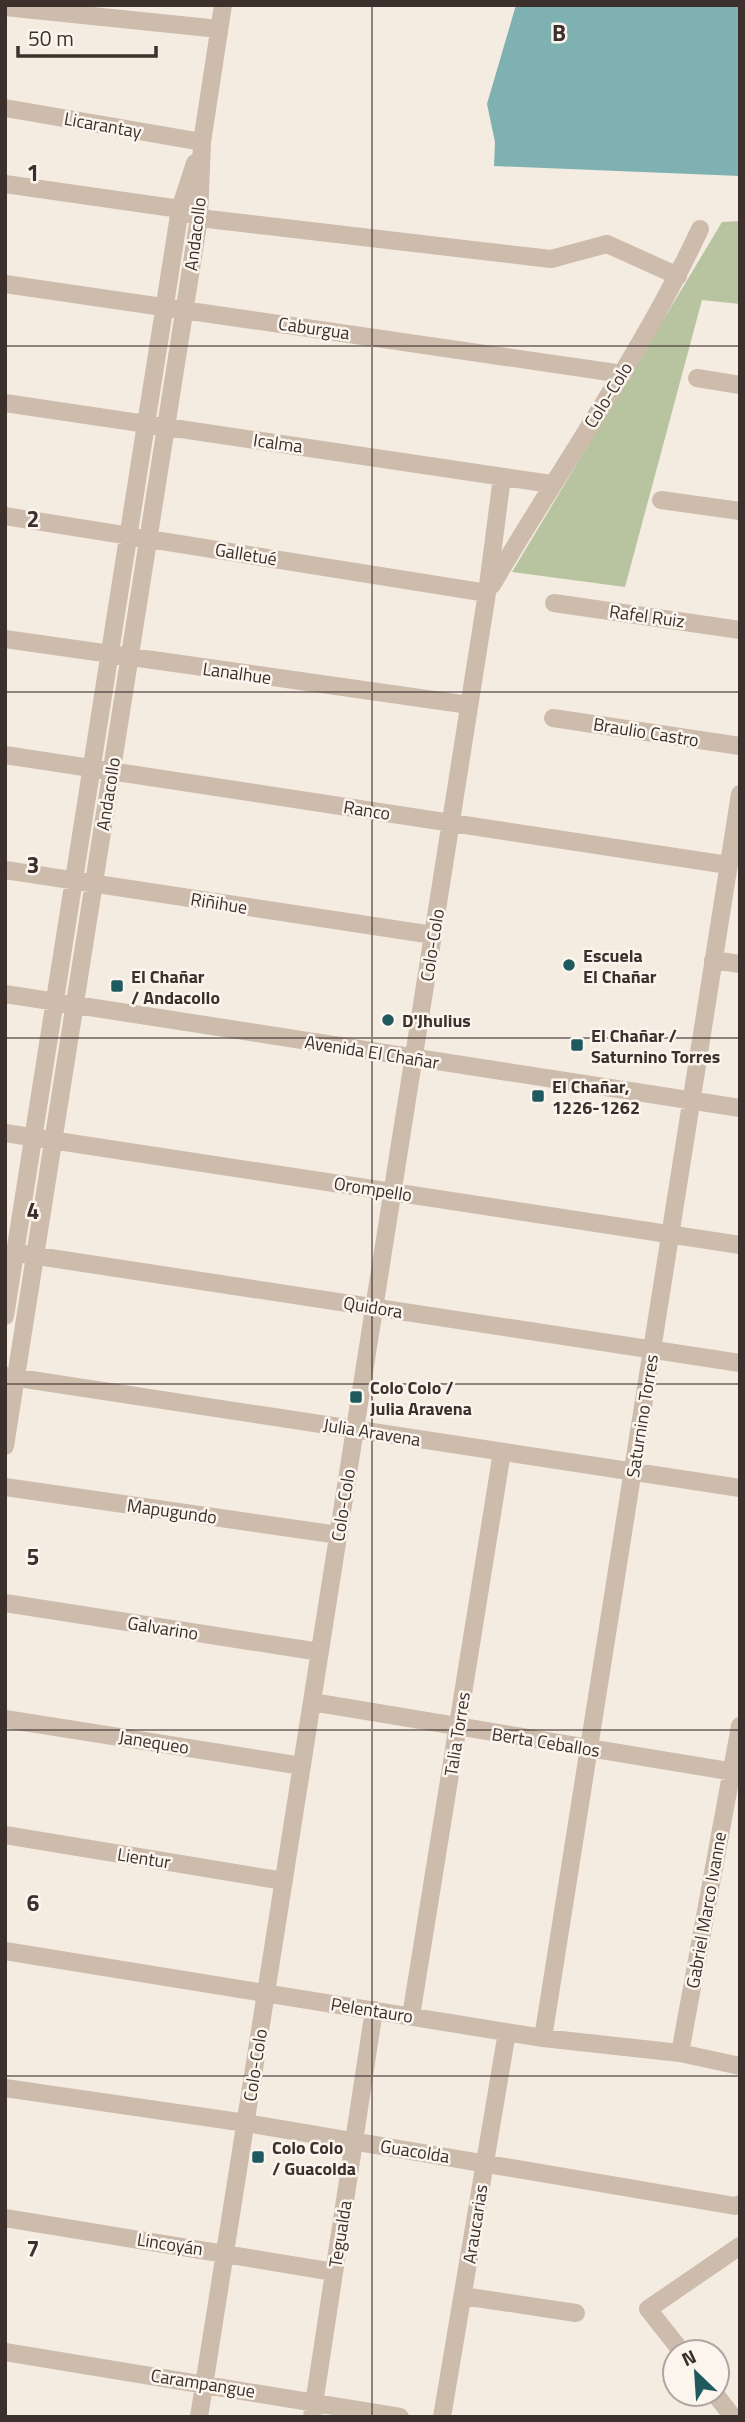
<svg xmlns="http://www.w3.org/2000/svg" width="745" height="2422" viewBox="0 0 745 2422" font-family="'Titillium Web',sans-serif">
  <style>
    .green { fill: #b8c4a0 }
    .water { fill: #7fb0b2 }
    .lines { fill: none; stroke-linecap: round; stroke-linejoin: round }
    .minor { stroke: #cdbbac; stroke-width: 18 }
    .grid { fill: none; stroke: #3b302b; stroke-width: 2; stroke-opacity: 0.55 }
    .poi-dot { fill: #1f5a5e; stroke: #fbf5ee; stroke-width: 2.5 }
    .labels { text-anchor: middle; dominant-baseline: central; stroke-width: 5; stroke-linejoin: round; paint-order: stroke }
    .street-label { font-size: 18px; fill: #3b302b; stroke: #fbf5ee }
    .poi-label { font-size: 18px; font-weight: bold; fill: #3b302b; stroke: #fbf5ee; text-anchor: start }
    .grid-label { font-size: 23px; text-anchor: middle; font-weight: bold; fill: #3b302b; stroke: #fbf5ee; stroke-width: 5; stroke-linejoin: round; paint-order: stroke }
  </style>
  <rect width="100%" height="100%" fill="#f4ebe1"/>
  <path class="green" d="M740,221V304L702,300L625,587L512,572L722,222Z"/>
  <path class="water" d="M516,5H740V176L494,166L495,142L487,104Z"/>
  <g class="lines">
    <path class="minor" d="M5,7L219,29
      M5,108L202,142
      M5,184L180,209L199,218L551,259L607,244L678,276
      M5,284L623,374
      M697,378L740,385
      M5,403L551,484
      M661,500L740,511
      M5,516L487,593
      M492,585C561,466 642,354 700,229
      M554,603L740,630
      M5,639L469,705
      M553,718L740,746
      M5,755L728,865
      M5,870L433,935
      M713,960L740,964
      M5,994L740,1108
      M5,1133L740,1245
      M24,1254L740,1363
      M5,1316L180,209L195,163
      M5,1376L740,1488
      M5,1446L199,218L202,142L223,5
      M5,1487L339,1535
      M5,1603L320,1652
      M312,1702L740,1773
      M5,1719L302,1766
      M5,1835L284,1881
      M5,1951L543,2038L680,2053L740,2066
      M411,2016L502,1452
      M543,2038L740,794
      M680,2053L740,1726
      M5,2088L246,2123L735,2206L740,2204
      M5,2218L334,2272
      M463,2296L576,2313
      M5,2352L400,2417
      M682,2352L648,2309L740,2246
      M715,2394L733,2417
      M199,2417L487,593L502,477
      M312,2417L374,2010
      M442,2417L507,2032"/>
  </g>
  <path class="grid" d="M372,5V2417M5,346H740M5,692H740M5,1038H740M5,1384H740M5,1730H740M5,2076H740"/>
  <g class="poi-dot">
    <circle cx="569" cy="965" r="7"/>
    <rect x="110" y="979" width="14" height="14" rx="3.5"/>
    <circle cx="388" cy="1020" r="7"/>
    <rect x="570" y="1038" width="14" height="14" rx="3.5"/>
    <rect x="531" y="1089" width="14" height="14" rx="3.5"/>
    <rect x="349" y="1390" width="14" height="14" rx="3.5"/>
    <rect x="251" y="2150" width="14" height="14" rx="3.5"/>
  </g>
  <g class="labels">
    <g class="street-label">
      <text transform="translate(103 125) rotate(10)">Licarantay</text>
      <text transform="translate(195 234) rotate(-83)">Andacollo</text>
      <text transform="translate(314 328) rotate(8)">Caburgua</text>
      <text transform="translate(608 395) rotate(-58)">Colo-Colo</text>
      <text transform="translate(278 443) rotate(8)">Icalma</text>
      <text transform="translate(246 554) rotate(9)">Galletué</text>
      <text transform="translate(647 616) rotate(8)">Rafel Ruiz</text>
      <text transform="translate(237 673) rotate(8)">Lanalhue</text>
      <text transform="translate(646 732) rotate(9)">Braulio Castro</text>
      <text transform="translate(108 794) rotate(-81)">Andacollo</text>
      <text transform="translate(367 810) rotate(9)">Ranco</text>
      <text transform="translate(219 903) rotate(9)">Riñihue</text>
      <text transform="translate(432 945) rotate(-81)">Colo-Colo</text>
      <text transform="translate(372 1052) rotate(9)">Avenida El Chañar</text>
      <text transform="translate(373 1189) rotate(9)">Orompello</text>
      <text transform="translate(373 1307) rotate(9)">Quidora</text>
      <text transform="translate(642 1416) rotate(-81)">Saturnino Torres</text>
      <text transform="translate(372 1432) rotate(9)">Julia Aravena</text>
      <text transform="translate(343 1505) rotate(-81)">Colo-Colo</text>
      <text transform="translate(172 1511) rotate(8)">Mapugundo</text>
      <text transform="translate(163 1628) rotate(9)">Galvarino</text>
      <text transform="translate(457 1734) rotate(-81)">Talia Torres</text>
      <text transform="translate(154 1742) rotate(9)">Janequeo</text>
      <text transform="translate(546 1742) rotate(9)">Berta Ceballos</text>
      <text transform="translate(144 1858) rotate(9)">Lientur</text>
      <text transform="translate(706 1910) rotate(-80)">Gabriel Marco Ivanne</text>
      <text transform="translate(372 2010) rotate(9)">Pelentauro</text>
      <text transform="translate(255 2065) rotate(-81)">Colo-Colo</text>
      <text transform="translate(415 2151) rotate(9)">Guacolda</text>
      <text transform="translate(475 2224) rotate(-81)">Araucarias</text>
      <text transform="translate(340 2234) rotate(-81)">Tegualda</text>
      <text transform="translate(170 2244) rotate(9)">Lincoyán</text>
      <text transform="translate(203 2383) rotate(9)">Carampangue</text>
    </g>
    <g class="poi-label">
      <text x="583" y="955">Escuela<tspan x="583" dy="21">El Chañar</tspan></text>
      <text x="131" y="976">El Chañar<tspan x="131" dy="21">/ Andacollo</tspan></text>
      <text x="402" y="1020">D'Jhulius</text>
      <text x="591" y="1035">El Chañar /<tspan x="591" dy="21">Saturnino Torres</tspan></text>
      <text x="552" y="1086">El Chañar,<tspan x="552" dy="21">1226-1262</tspan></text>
      <text x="370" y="1387">Colo Colo /<tspan x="370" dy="21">Julia Aravena</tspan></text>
      <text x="272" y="2147">Colo Colo<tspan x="272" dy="21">/ Guacolda</tspan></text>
    </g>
  </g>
  <g class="grid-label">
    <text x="559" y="41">B</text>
    <text x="33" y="181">1</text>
    <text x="33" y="527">2</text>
    <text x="33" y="873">3</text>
    <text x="33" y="1219">4</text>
    <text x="33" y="1565">5</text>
    <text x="33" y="1911">6</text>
    <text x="33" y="2257">7</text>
  </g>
  <rect width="745" height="2422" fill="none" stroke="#3b302b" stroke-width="14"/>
  <g transform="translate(696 2373) rotate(335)"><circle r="33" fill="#fbf5ee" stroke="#aea6a0" stroke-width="2"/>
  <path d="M0-5L12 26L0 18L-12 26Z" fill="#1f5a5e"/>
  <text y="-10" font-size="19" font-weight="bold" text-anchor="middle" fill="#3b302b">N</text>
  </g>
  <path d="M18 46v10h138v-10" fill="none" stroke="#3b302b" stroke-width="3.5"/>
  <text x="28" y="46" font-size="21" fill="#3b302b" stroke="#fbf5ee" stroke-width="5" paint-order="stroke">50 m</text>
</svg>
